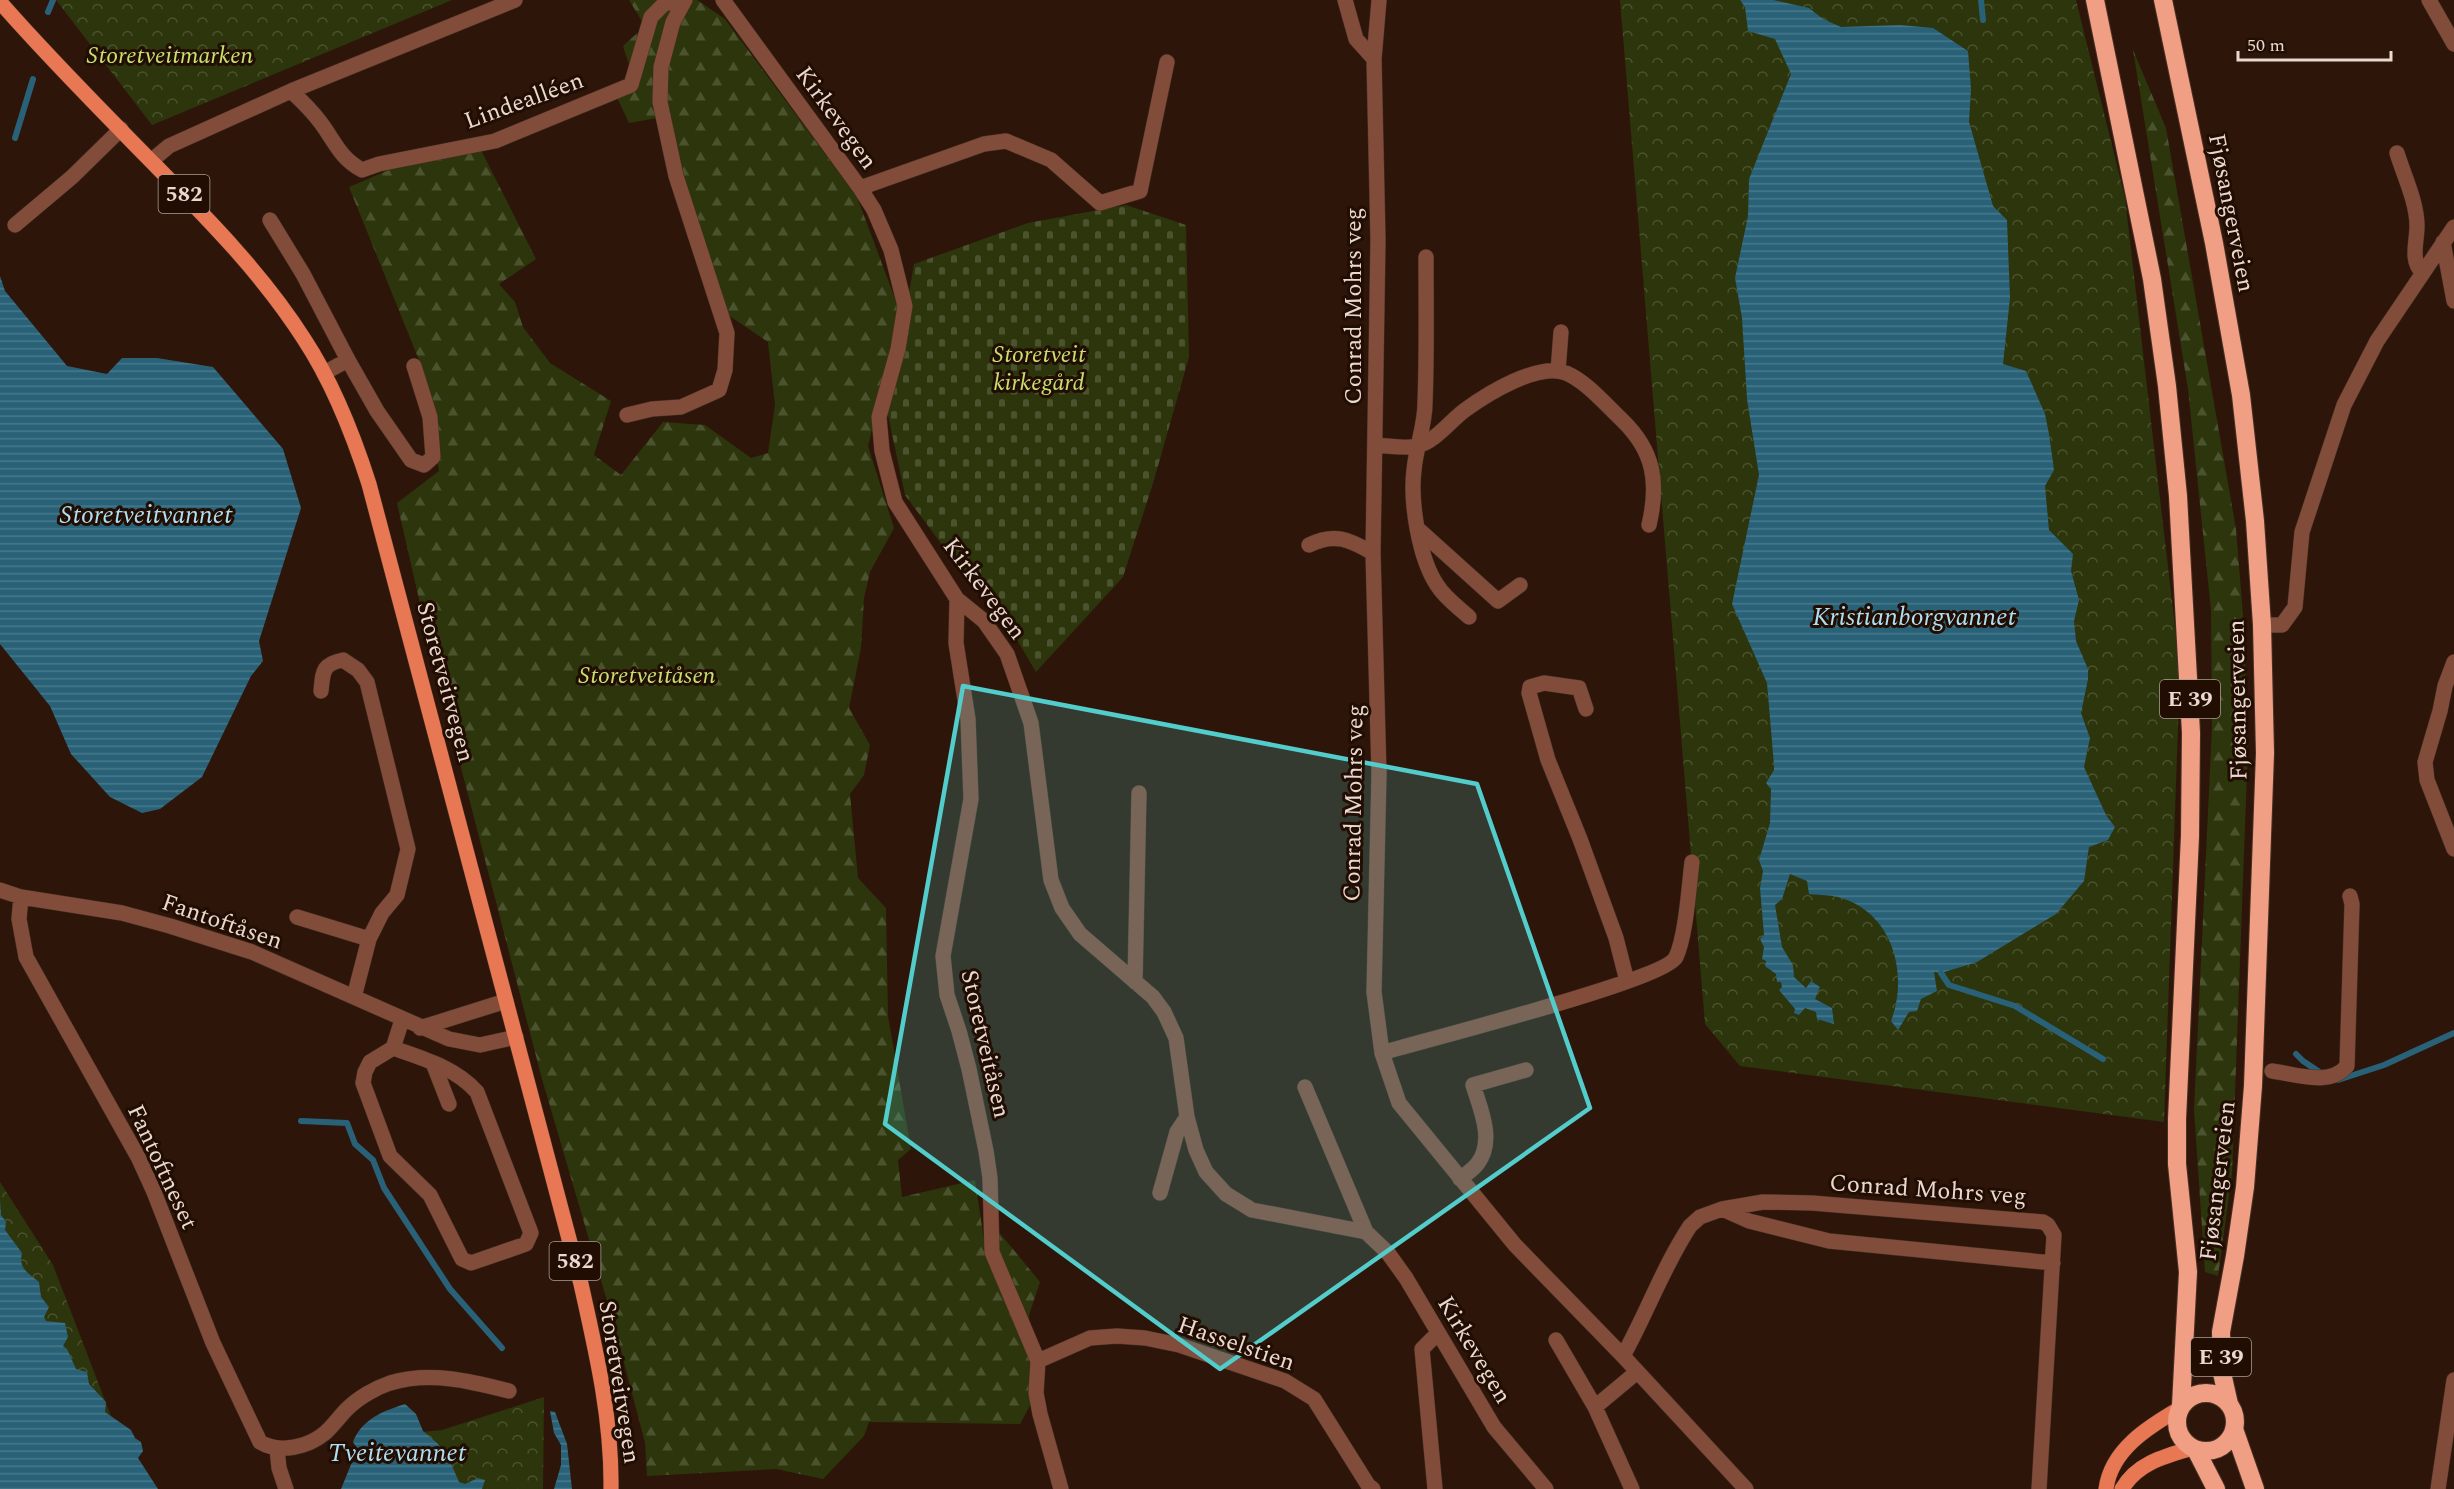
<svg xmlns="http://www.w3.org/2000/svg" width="2454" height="1489" viewBox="0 0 2454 1489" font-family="Spectral,serif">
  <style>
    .forest { fill: url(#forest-firs) }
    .cemetery { fill: url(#cemetery-stones) }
    .park { fill: url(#park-crowns) }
    .water { fill: url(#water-rules) }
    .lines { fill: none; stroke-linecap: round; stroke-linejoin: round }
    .stream { stroke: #296278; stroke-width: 6 }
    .minor-casing { stroke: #473125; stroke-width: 16 }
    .major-casing { stroke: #473125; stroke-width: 16 }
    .highway-casing { stroke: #473125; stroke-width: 20 }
    .minor { stroke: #824c3b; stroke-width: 15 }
    .major { stroke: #e87853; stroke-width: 15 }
    .highway { stroke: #f09e84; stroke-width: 18 }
    .marked { fill: #52cdcc; fill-opacity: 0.2; stroke: #52cdcc; stroke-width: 4.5; stroke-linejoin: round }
    .labels { text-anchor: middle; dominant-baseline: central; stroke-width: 6; stroke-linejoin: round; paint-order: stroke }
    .shield { fill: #220d02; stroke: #ad9c93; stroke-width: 1.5 }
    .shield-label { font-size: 22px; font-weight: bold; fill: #e9d9d1 }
    .park-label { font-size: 24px; font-style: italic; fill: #c6e16f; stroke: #220d02 }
    .street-label { font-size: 24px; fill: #e9d9d1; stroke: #220d02 }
    .water-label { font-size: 26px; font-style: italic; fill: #aedff3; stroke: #220d02 }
  </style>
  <defs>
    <pattern id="forest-firs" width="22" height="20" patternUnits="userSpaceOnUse" patternTransform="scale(1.5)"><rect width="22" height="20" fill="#2c350c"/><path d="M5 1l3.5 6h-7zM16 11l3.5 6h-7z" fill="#4b522e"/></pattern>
    <pattern id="cemetery-stones" width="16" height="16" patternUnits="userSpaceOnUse" patternTransform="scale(1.5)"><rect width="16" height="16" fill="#2c350c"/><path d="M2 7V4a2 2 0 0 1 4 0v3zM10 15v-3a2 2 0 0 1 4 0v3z" fill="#4b522e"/></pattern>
    <pattern id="park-crowns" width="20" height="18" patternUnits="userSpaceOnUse" patternTransform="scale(1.5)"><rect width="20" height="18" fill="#2c350c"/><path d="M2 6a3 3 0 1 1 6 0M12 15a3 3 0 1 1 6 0" fill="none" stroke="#4b522e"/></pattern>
    <pattern id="water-rules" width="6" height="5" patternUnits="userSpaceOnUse" patternTransform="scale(1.5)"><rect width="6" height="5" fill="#296278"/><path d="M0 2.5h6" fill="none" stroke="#48788a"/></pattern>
  </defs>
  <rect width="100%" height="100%" fill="#2d1609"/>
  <path class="forest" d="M629,0H697L725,19L857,197L900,312L868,446L894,528L870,572L864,598L861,648L849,708L870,745L864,775L850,794L858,878L886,908L888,1016L911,1149L898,1160L902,1197L975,1180L984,1240L998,1231L1040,1282L1029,1315L1034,1398L1020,1424L869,1422L864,1436L823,1479L776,1469L647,1476L645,1443L615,1328L542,1079L432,656L397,503L439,471L419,360L349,187L417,158L480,148L536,259L499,284L515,302L523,327L550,363L611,401L594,455L621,475L663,422L705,425L751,458L768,453L775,405L768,342L728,315L657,118L629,123L615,93L635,83L623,46L645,26Z
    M2133,50L2166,128L2236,529L2244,628L2248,746L2232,1174L2218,1276L2205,1272L2194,1110L2212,727L2211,610L2188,389Z"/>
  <path class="cemetery" d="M1126,205L1186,225L1189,357L1154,480L1123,577L1036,672L1006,621L966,577L905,495L888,415L914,264L1028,223Z"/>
  <path class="park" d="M56,0H452L152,125Z
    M1620,0H2076L2125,198L2180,670L2164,1122L1740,1066L1705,1024Z
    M0,1182L53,1265L139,1489H0Z
    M544,1397L543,1489H362L364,1438L442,1430Z"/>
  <path class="water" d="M1740,0H1773L1809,8L1823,19L1841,27L1900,25L1933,28L1968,51L1971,89L1969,122L1993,206L2007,220L2010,298L2003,364L2026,371L2045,414L2049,434L2054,470L2045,486L2049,530L2073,554L2071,571L2079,600L2074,621L2076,641L2088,669V679L2081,713L2090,738L2084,767L2106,815L2115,827L2108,840L2089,847L2084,881L2056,914L1977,962L1941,973L1934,972L1937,991L1921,999L1917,1011L1909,1012L1898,1030L1891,1021C1909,975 1893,913 1841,898C1830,894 1820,896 1809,894L1807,881L1790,874L1782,899L1775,905L1782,947L1793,965L1794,977L1806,988L1811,981L1820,987L1815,999L1832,1008L1834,1024L1817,1019L1816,1012L1805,1008L1799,1015L1794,1013L1795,1009L1779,990L1782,987L1781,982H1777L1776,974L1765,966L1766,961L1762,959L1764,947L1760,939L1764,935L1760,888L1763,871L1759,860L1770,823L1771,789L1766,783L1774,770V765L1767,683L1732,604L1759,475L1747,399L1742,318L1735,278L1748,216L1749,179L1791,74L1775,39L1748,31L1745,7Z
    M0,276L5,291L67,366L107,374L122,358H157L213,367L283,449L301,508L259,641L263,661L251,676L202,777L160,809L142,813L110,797L71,754L50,706L0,644Z
    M0,1200L1,1215L6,1222L5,1230L22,1253C18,1268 28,1273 39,1282L41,1297L49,1307L44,1317L46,1321L65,1323L68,1337L63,1346L67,1349L76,1369L87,1372L89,1384L106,1402L105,1412L131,1430L135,1438L141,1442L143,1451L138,1458L158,1489H0Z
    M405,1404L416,1414L423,1431L438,1444L449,1459L459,1482L465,1484L478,1478L485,1480L482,1489H341L352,1462L362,1463L363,1457L353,1442C362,1419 383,1411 405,1404Z
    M550,1411L555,1412L567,1444L572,1489H554L561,1465V1445L554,1433Z"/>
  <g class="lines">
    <path class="stream" d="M1981,0L1983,20
      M48,12L53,0
      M15,138L33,79
      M1941,973L1949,985L2015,1006L2103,1059
      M2296,1054L2303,1061L2321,1073
      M2338,1080L2384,1065L2454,1033
      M301,1121L347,1123L355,1144L373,1160L384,1188L450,1289L502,1348"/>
    <defs>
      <path id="minor" d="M723,0L860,188L874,210L891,250L905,306L898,349L879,417L882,451L895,502L957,599L984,621L1007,654L1031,723L1051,880L1062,908L1080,934L1153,997L1164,1012L1176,1038L1187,1117L1196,1150L1206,1172L1226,1194L1252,1210L1366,1232L1388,1253L1406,1278L1494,1427L1546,1489
        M1345,0L1356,39L1374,59
        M1379,0L1374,59L1378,240L1373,553L1379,774L1374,992L1382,1053L1399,1103L1515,1245L1623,1356L1746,1489
        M2429,0L2454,44
        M291,91C302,101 312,111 321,123C335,142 340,158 362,170L379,164L495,141L631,85L651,17L665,3H682
        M2397,153C2404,176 2417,202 2417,226C2417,242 2410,260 2422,272
        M151,161L169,146L291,91L515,0
        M860,188L984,144L1006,141L1051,160L1100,203L1140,191L1167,62
        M270,220L303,274L348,360
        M15,225L72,177L121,129
        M2443,242L2454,301
        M1426,257C1426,305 1427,354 1425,403C1425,426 1416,447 1414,470C1410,502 1419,558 1437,585C1445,598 1458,607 1469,617
        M1558,371L1561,332
        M324,373L348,360L377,411L411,460L424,465L433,457L430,417L414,366
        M627,415L652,409L681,407L719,390L725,370L727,333L676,176L660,102L661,67L673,22L685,0
        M1376,445C1390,446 1404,449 1417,446C1436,441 1450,421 1465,410C1487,394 1538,362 1566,373C1587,382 1605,404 1622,420C1654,451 1659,482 1649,525
        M1417,528L1498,601L1520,585
        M1309,545C1335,532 1350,540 1373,553
        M957,599L956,643L968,719L971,799L943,956L947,995L959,1031L969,1069L986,1151L990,1178L992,1252L1038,1361L1036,1393L1040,1414L1061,1489
        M2262,625H2282L2295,607L2302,532L2344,405L2377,341L2454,227
        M2454,662L2445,686L2440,711L2425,762L2427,780L2454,849
        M321,691C323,672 322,664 343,660L358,670L367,682L408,849L397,895L382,913L369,939L354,997
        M1586,709L1579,688L1544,683L1530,687L1529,693L1548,760L1580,839L1616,938L1627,981
        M0,890L21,897L122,913L170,926L252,952L449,1039L480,1045L516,1037
        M21,897L19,919L26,957L138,1157L154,1192L213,1343L260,1442C280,1454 308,1447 325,1433C333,1426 339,1417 347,1409C358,1398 375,1388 390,1383C430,1371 470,1381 509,1391
        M297,917L369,939
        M1135,982L1139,793
        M420,1028L506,1001
        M393,1048C422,1058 456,1068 477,1092L531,1233L526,1244L471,1263L462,1259L430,1195L390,1156L363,1083L365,1072L370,1062L393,1048L402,1020
        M1382,1053C1421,1041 1665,980 1676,957C1686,936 1689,886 1692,862
        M433,1063L449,1104
        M2272,1071C2296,1074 2330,1087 2347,1066L2352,904L2350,896
        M1305,1087L1366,1232
        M1460,1179C1466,1174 1474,1169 1478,1163C1495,1140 1480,1108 1473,1085L1526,1070
        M1160,1193L1177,1132L1187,1117
        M1722,1209L1749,1221L1829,1241L2053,1263
        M1556,1340L1595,1407
        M1623,1356C1647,1313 1663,1267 1690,1226L1700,1217L1722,1209L1763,1202L1812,1203L2043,1222L2048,1225L2054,1235L2039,1489
        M1038,1361L1090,1338L1117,1336L1145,1338L1179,1345L1285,1381L1314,1399L1368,1485L1373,1489
        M277,1449L279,1468L286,1489
        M1435,1489L1422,1349L1437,1334
        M1632,1489L1595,1407L1637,1372
        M2438,1489L2454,1380"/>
      <path id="major" d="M0,2C48,57 99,108 150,160C205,216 262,273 304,339C333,383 353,434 369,484L581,1284C596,1351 612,1419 611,1489
        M2106,1489C2111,1450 2148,1427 2179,1409
        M2122,1489C2137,1463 2165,1456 2193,1448"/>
      <path id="highway" d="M2095,0L2152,279L2167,386L2178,496L2191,733L2190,836L2177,1119V1164L2188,1272L2181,1405
        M2163,0L2214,243L2241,395L2255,521L2262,625L2265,753L2253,1086L2245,1187L2235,1256L2221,1332L2222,1373L2229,1404
        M2177 1422a29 29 0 1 1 58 0a29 29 0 1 1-58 0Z
        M2234,1429L2255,1489
        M2196,1450L2216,1489"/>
    </defs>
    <use href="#minor" class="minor-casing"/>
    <use href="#major" class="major-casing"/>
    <use href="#highway" class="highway-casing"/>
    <use href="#minor" class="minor"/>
    <use href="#major" class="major"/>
    <use href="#highway" class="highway"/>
  </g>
  <path class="marked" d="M963,686L1477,784L1590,1108L1220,1369L885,1124Z"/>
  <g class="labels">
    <g class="shield">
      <rect x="158.5" y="175" width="51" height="38" rx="4.5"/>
      <rect x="2160" y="680" width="60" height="38" rx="4.5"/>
      <rect x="549.5" y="1242" width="51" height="38" rx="4.5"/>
      <rect x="2191" y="1338" width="60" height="38" rx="4.5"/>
    </g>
    <g class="shield-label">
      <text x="184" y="194">582</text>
      <text x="2190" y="699">E 39</text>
      <text x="575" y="1261">582</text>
      <text x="2221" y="1357">E 39</text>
    </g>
    <g class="park-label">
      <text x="170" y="56">Storetveitmarken</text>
      <text x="1039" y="355">Storetveit<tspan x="1039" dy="28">kirkegård</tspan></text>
      <text x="647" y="676">Storetveitåsen</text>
    </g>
    <g class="street-label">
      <text transform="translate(524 101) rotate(-20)">Lindealléen</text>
      <text transform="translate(836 118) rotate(54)">Kirkevegen</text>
      <text transform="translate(2231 213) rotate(79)">Fjøsangerveien</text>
      <text transform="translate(1354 306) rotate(-90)">Conrad Mohrs veg</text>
      <text transform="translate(984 589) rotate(53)">Kirkevegen</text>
      <text transform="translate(445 682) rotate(75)">Storetveitvegen</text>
      <text transform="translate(2238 700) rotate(-91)">Fjøsangerveien</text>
      <text transform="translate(1354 803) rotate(-89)">Conrad Mohrs veg</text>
      <text transform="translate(222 922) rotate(19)">Fantoftåsen</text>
      <text transform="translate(985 1044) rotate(77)">Storetveitåsen</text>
      <text transform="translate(162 1167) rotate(65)">Fantoftneset</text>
      <text transform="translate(2218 1181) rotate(-83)">Fjøsangerveien</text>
      <text transform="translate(1928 1190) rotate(4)">Conrad Mohrs veg</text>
      <text transform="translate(1236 1344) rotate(19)">Hasselstien</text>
      <text transform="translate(1474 1350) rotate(59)">Kirkevegen</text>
      <text transform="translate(619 1382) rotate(81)">Storetveitvegen</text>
    </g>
    <g class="water-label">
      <text x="146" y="515">Storetveitvannet</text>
      <text x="1914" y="617">Kristianborgvannet</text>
      <text x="397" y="1453">Tveitevannet</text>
    </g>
  </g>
  <path d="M2238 51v9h153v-9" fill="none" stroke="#e9d9d1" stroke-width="3"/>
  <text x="2247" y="51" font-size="18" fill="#e9d9d1" stroke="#220d02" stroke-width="4.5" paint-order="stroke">50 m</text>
</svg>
